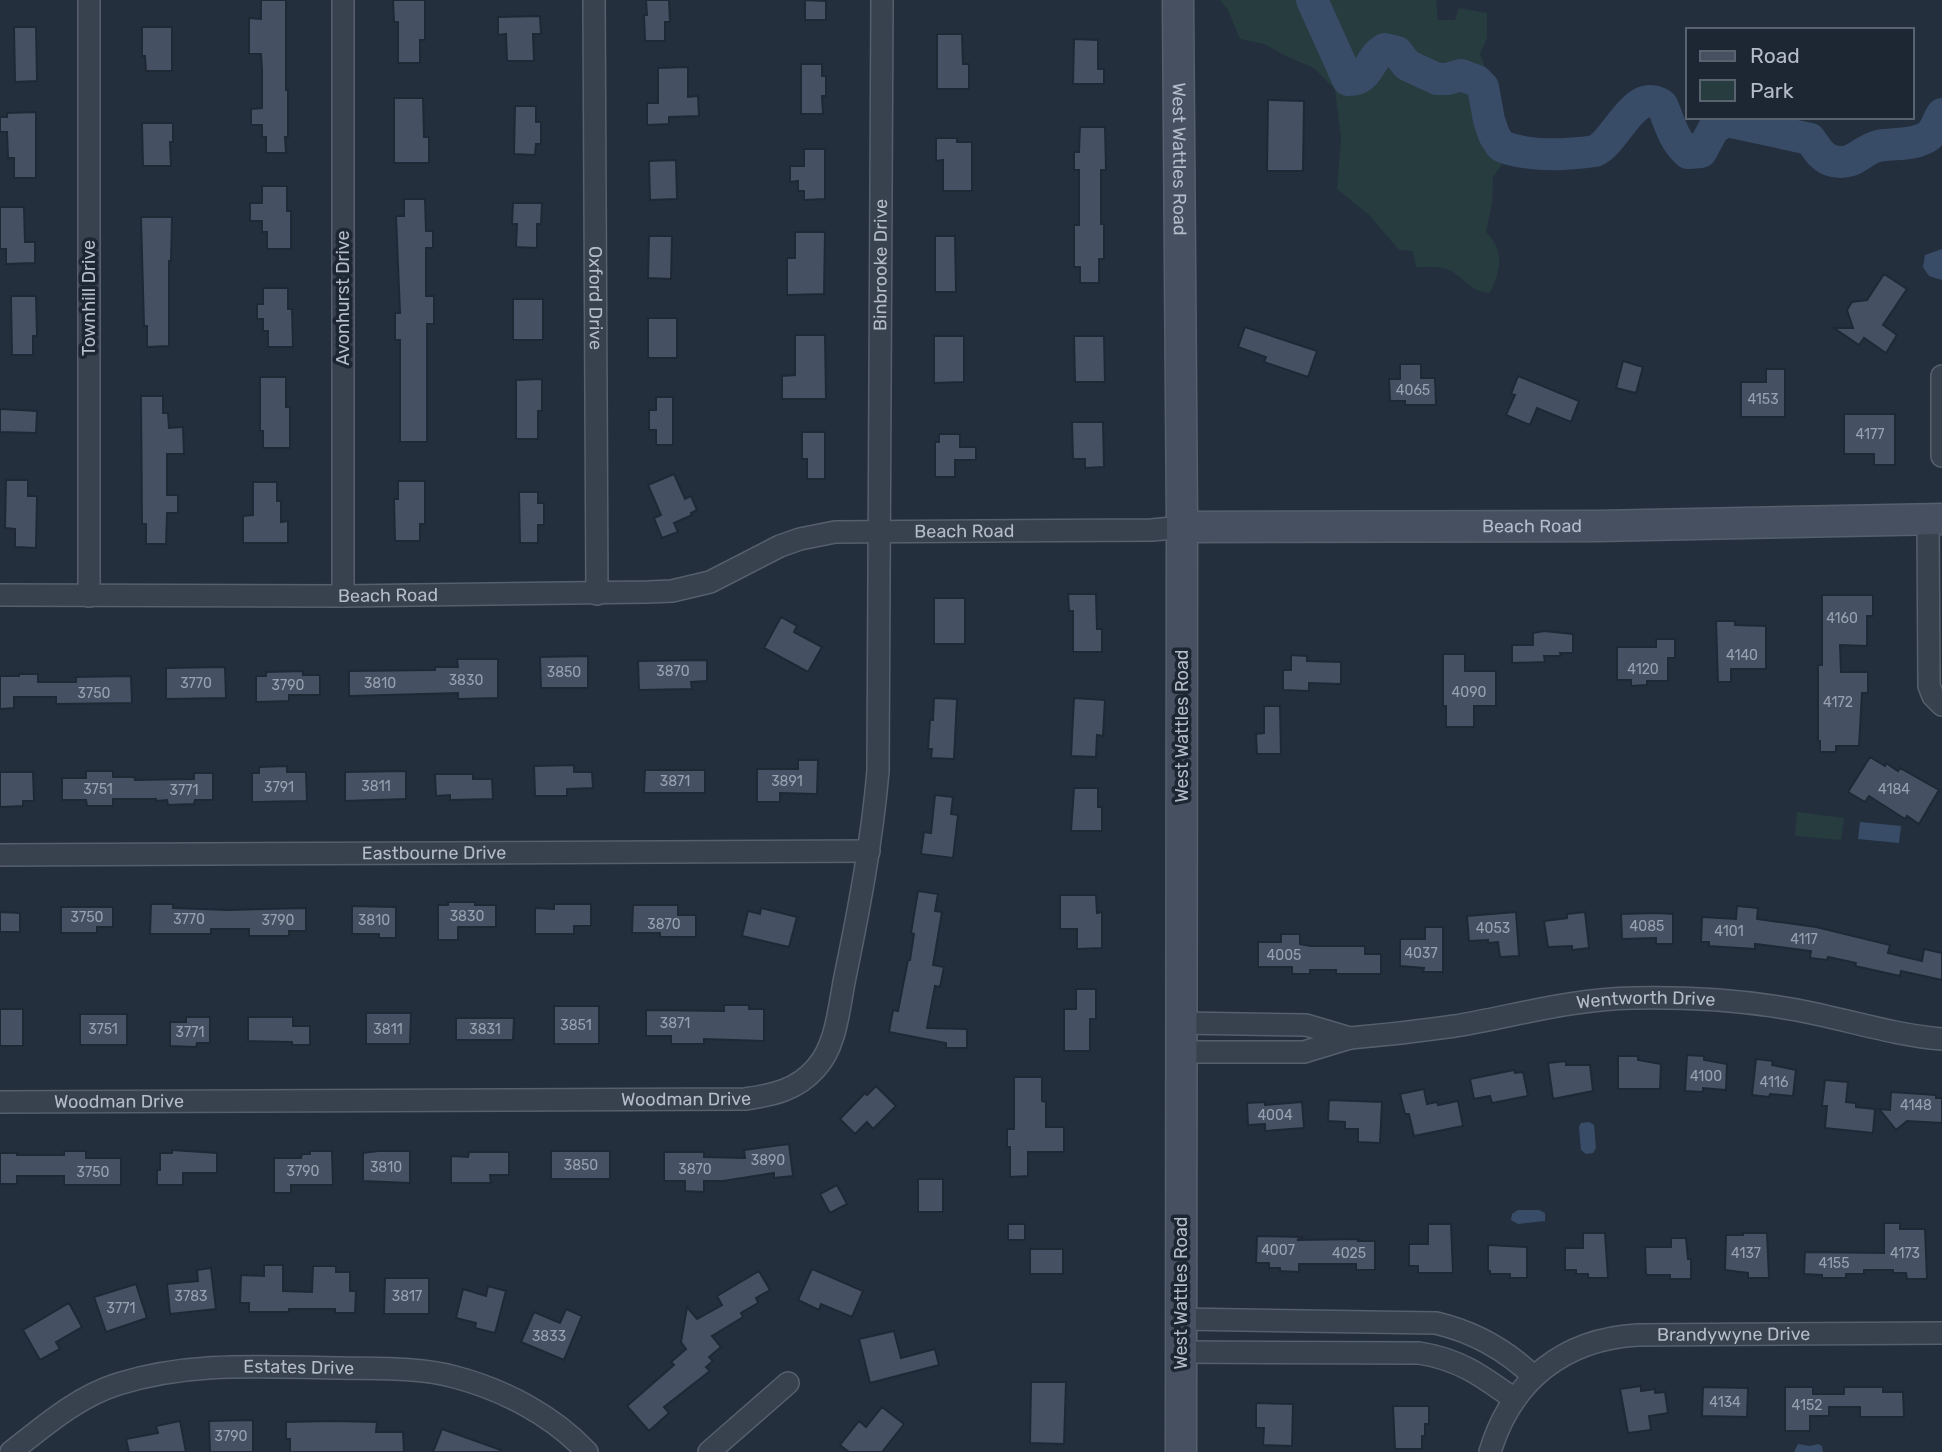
<svg xmlns="http://www.w3.org/2000/svg" width="1942" height="1452" viewBox="0 0 1942 1452" font-family="Rubik,sans-serif">
  <style>
    .green { fill: #263c3f }
    .water { fill: #394c67 }
    .lines { fill: none; stroke-linecap: round; stroke-linejoin: round }
    .river { stroke: #394c67; stroke-width: 32 }
    .building { fill: #455162; stroke: #1f2835; stroke-width: 2 }
    .street-casing { stroke: #565f6c; stroke-width: 24 }
    .secondary-casing { stroke: #565f6c; stroke-width: 33 }
    .street { stroke: #38414e; stroke-width: 21 }
    .secondary { stroke: #465061; stroke-width: 30 }
    .labels { text-anchor: middle; dominant-baseline: central; stroke-width: 7; stroke-linejoin: round; paint-order: stroke }
    .number-label { font-size: 14px; fill: #98a1af }
    .street-label { font-size: 18px; fill: #b4bcc9; stroke: #1d2633 }
  </style>
  <rect width="100%" height="100%" fill="#242f3e"/>
  <path class="green" d="M1220,0H1436L1438,20H1455L1459,8L1487,13V38L1480,54L1492,85L1491,106L1508,140L1503,163L1493,177L1492,204L1486,232C1505,252 1501,269 1490,293C1468,291 1468,280 1451,271C1440,265 1428,267 1416,267L1413,251L1399,250L1369,215L1337,189L1341,138L1335,89L1314,68L1286,56L1264,44L1240,39L1228,10Z
    M1797,812L1844,818L1841,840L1795,836Z"/>
  <path class="water" d="M1942,249V280L1929,276L1923,267L1925,255Z
    M1860,822L1901,826L1899,843L1858,839Z
    M1589,1122L1594,1125L1596,1148L1593,1153L1586,1154L1581,1150L1579,1127L1581,1123Z
    M1518,1210H1539L1545,1213V1221L1518,1224L1511,1220L1512,1214Z
    M1798,1444L1810,1446L1818,1444L1822,1446L1823,1452H1794Z"/>
  <g class="lines">
    <path class="river" d="M1312,0L1348,80C1370,81 1368,58 1385,49L1397,52L1407,65L1437,79H1447L1461,75L1477,81L1483,87L1489,120L1494,135L1501,146C1529,157 1567,155 1595,151C1617,141 1634,86 1662,105C1670,123 1673,140 1688,153L1701,152L1714,128L1727,121L1810,139C1817,148 1821,158 1833,161C1855,166 1861,150 1878,146C1894,143 1912,146 1927,137C1935,132 1937,122 1942,114"/>
  </g>
  <path class="building" d="M261,0H286V90H288V137H285L286,153H266V137H262V125H251V109L262,108V70L261,54H249V18L261,19Z
    M393,0H425V40H420V63H398V22H394Z
    M646,0H669L670,22H665V41H645L644,15H647Z
    M805,0L826,1V20H805Z
    M540,16L541,34H533L534,61H507L506,34L498,35V17Z
    M14,27H36L37,81L15,82Z
    M142,27H172V71H146L145,56H142Z
    M937,34H962L963,64H969V89H937Z
    M1074,39L1098,40V69H1104V84H1073Z
    M801,64H822V76H826V96H822L823,114H801Z
    M688,67V97L698,96L699,116L669,117V124L647,125V103H658V68Z
    M394,98H423L424,137H429V163H394Z
    M1268,100L1304,101L1303,171H1267Z
    M515,106H536V122H541V144H536L535,155L514,154Z
    M36,112V178H14V158H8L7,132H0V117H7V113Z
    M142,123H173V142H170L171,166H143Z
    M1080,127H1105L1106,170H1101V224H1104V259H1099V283H1080V267H1074V225H1079V170H1074V152H1079Z
    M936,138H957V142H972V191H943V160L936,161Z
    M804,149H825V199L804,200V191H798V181L790,182V166H804Z
    M676,160L677,199L650,200L649,161Z
    M262,186H287V211H291V249H267V232H262V221H250V203H262Z
    M404,199H425L426,231H433V248H426V296H434V324H427V442H400V340H395V313H400L396,216H404Z
    M513,203H542L541,224H537V248L516,247L517,224H512Z
    M0,207H24L25,242H35V263L6,264V249H0Z
    M141,217H172L171,261H169V346L147,347V326H144Z
    M795,232H825L824,294L787,295V258H795Z
    M649,236H672L671,279L648,278Z
    M935,236H955L956,292H935Z
    M1884,274L1907,289L1883,325L1897,335L1886,353L1864,338L1859,345L1834,328H1853L1847,310L1852,302L1867,300Z
    M263,288H288V309H292L293,347H268V331H263V319H257V304H263Z
    M11,296H36L37,336H33V355H12Z
    M513,299H543V340H513Z
    M648,318H677V358H648Z
    M1245,327L1317,351L1308,377L1264,362L1266,357L1238,347Z
    M795,335H825L826,399H782V376L795,375Z
    M934,336H964V382L934,383Z
    M1074,336H1104L1105,382H1075Z
    M1623,361L1643,367L1636,393L1616,388Z
    M1400,364H1421V378H1435L1436,405H1405V401H1390L1389,379H1400Z
    M1766,369H1785V417H1741V382H1766Z
    M1518,376L1579,401L1571,422L1537,408L1530,425L1506,415L1515,395L1511,394Z
    M260,377H286V407H290V448H263V431H260Z
    M542,379V411H538V439H516V380Z
    M141,396H163V413H168L169,428L183,427L184,454H167V495H178V513H167L166,544H146V524H142Z
    M656,397H673V445H656V430H649V410H656Z
    M0,409L37,411L36,433L0,432Z
    M1844,414H1895V465H1874V454H1844Z
    M1072,422H1103L1104,467L1085,468V459H1073Z
    M802,432H825V479H807V459H802Z
    M939,434H960V447H976V460H955V477H935V442H939Z
    M674,474L685,499L691,496L697,510L691,513L692,515L674,523L678,532L662,538L654,518L661,515L648,485Z
    M6,480H28V496H37L36,548L15,547V529L5,528Z
    M398,481H425V524H420V541H395L394,499H398Z
    M253,482H277V501H281V522L288,521V543H243V516L253,515Z
    M519,492H538V503H544V525H538V543H520Z
    M1068,594H1096L1097,629H1102V652H1073V611H1069Z
    M1822,595H1873V616H1867V646L1840,645L1841,672H1868V693H1862L1859,746H1836V752H1820V741H1818V665H1822Z
    M934,598H965V644H934Z
    M781,617L797,626L794,632L822,647L808,672L764,648Z
    M1716,621H1735V625L1766,626V669H1731V682H1718Z
    M1544,631L1573,634V653H1560L1561,656H1544L1545,662L1512,663V645H1533V633Z
    M1656,639H1675V658H1668V681H1647V685L1631,686V680H1617V647H1656Z
    M1443,654H1465V671H1496V706H1474V727H1446V706H1443Z
    M1291,655L1307,656V661L1341,662V684L1309,683V691L1283,690V670H1291Z
    M588,656V688H541L540,657Z
    M457,659H498V698L458,699V693L349,696V671L435,670V667H458Z
    M707,660V681L691,682L692,689L639,690L638,661Z
    M225,667L226,698L166,699V668Z
    M303,671V675H320V695H289V701L256,702V676H266V672Z
    M19,674H38V682H76V677L131,676L132,703L56,704V697H14V708L0,709V676H19Z
    M934,698L957,699L954,759L931,758L932,749H928L930,720H933Z
    M1074,698L1105,700L1103,736L1097,735L1096,757L1071,756Z
    M1264,706H1280L1281,754H1257L1256,734L1264,733Z
    M1870,757L1885,766L1886,763L1898,771L1900,768L1939,790L1919,824L1907,816L1905,819L1869,796L1865,802L1848,792Z
    M798,760H818L817,794L780,793V802H757V769H798Z
    M574,765V772H592L593,788L567,789V796H535L534,766Z
    M287,766V772H306L307,801L252,802V773H259V767Z
    M645,770H705V793H644Z
    M86,771H113V777H134L135,780L194,779V773H213V800H195L194,804L168,805L167,800L156,801V799H113V806H87L86,800H62V778H86Z
    M406,771V799L345,801V772Z
    M0,772H33L34,801H23V806L0,807Z
    M435,774H473V779H492L493,799L450,800V795L436,796Z
    M1074,788H1098V807H1102V831H1071Z
    M935,795L953,797L951,814L958,815L953,858L921,854L924,832L931,833Z
    M918,891L938,894L935,911L942,912L933,965L944,967L940,987L935,986L927,1028L967,1029V1048H946V1043L889,1032L893,1010L898,1011L908,960H910L914,934L911,933Z
    M1060,895H1096L1097,913L1102,912V948L1077,949V929H1060Z
    M448,902H475V905H496V927H458V940H438V905H448Z
    M151,904H173V908L228,910L306,908V931H289V936H249V929H211V934H150Z
    M554,904H591V926H574V934H535V908L554,909Z
    M633,905H678V915H696V937H660V933H632Z
    M352,906L396,907V938H379V934H352Z
    M1737,906L1758,908L1757,919L1816,927L1890,945L1888,953L1922,961L1924,949L1942,953V980L1901,971L1900,976L1855,966L1856,963L1828,957L1827,960L1810,958L1811,951L1755,944V949L1709,946V942H1701L1702,917L1736,919Z
    M61,907H113V927H97V933H61Z
    M761,908L797,917L789,947L742,936L748,911L760,914Z
    M0,912L20,913V932H0Z
    M1516,912L1519,956L1500,957L1498,942L1488,943V940L1469,941L1467,916Z
    M1585,912L1589,948L1572,950V946L1548,947L1544,921L1567,918V914Z
    M1657,913L1673,914V944H1656V938L1622,939L1621,914Z
    M1425,927H1443V972H1423L1424,968L1400,966V939H1425Z
    M1281,934H1300V944L1310,946H1365V954H1381V974H1336V970H1310V974H1292V967H1258V942H1281Z
    M1076,989H1096V1019H1090V1051H1064V1009H1076Z
    M724,1005H749V1009H764V1041L704,1039V1044H671V1036H646V1010L724,1011Z
    M554,1006H599V1044H554Z
    M0,1009H23V1046H0Z
    M366,1013H411L410,1044H366Z
    M80,1014H127V1045H80Z
    M186,1017H210V1043H197L196,1047L170,1046V1022H186Z
    M248,1017H293V1026H310V1045H292V1042L248,1041Z
    M456,1018H514L513,1040H456Z
    M1687,1055L1704,1056V1060L1727,1064L1726,1090L1703,1088V1092L1685,1091Z
    M1618,1056H1638V1060L1661,1064L1660,1089H1618Z
    M1756,1059L1773,1061L1772,1065L1796,1070L1793,1096L1770,1094L1769,1097L1752,1095Z
    M1566,1061V1065H1590L1593,1091L1553,1099L1548,1063Z
    M1514,1070L1515,1073L1523,1072L1528,1096L1492,1103L1490,1096L1474,1099L1470,1079Z
    M1014,1077H1042V1101L1046,1102V1127H1064V1152H1028V1176L1010,1177V1147H1007V1129H1014Z
    M1825,1080L1848,1082L1846,1102L1856,1103V1107L1875,1109L1873,1133L1825,1128L1827,1106H1822Z
    M876,1086L896,1106L873,1129L867,1122L855,1134L840,1119L865,1093L867,1095Z
    M1424,1089L1427,1104L1437,1102L1438,1105L1458,1101L1463,1126L1414,1136L1409,1114H1405L1400,1094Z
    M1891,1092L1936,1095V1098H1942V1123L1907,1121L1896,1130L1879,1109L1890,1110Z
    M1329,1100L1382,1102L1380,1143L1358,1142V1129H1345V1122L1328,1121Z
    M1265,1102V1105L1302,1102L1304,1128L1265,1131V1124L1248,1125L1247,1103Z
    M789,1144L793,1176L774,1178V1173L723,1181H704V1192L685,1191V1181H664V1152H704V1157L745,1158L744,1150Z
    M172,1150L217,1153V1173H183V1185H157V1170H160V1153H172Z
    M64,1151H86V1158H121V1185H64V1176H17V1184H0V1153H17V1155H64Z
    M310,1151H332L333,1185H291V1193H274V1158H301L302,1154H310Z
    M378,1151H410V1183L363,1181V1153Z
    M551,1151H610V1179H551Z
    M469,1152H509V1175H490L491,1183H451V1156L468,1157Z
    M918,1179H943V1212H918Z
    M837,1185L847,1204L830,1213L820,1194Z
    M1884,1223H1900V1229H1925L1927,1279H1907L1906,1273H1893V1270H1864V1274H1846V1278H1822V1275L1804,1274L1805,1252L1884,1253Z
    M1008,1224H1025V1240H1008Z
    M1428,1224H1451L1453,1273H1418V1266H1409V1244H1428Z
    M1583,1233H1605L1608,1278H1588V1274H1576V1270H1565V1248H1583Z
    M1743,1233H1767L1769,1278H1748V1273L1725,1270L1726,1235H1743Z
    M1257,1236L1304,1237L1297,1240L1359,1239L1358,1241H1375V1270H1356V1264H1299V1272L1280,1271V1268H1269V1263H1256Z
    M1671,1238H1686L1688,1259H1691V1279H1670V1275H1647L1646,1273L1645,1247H1671Z
    M1488,1245L1527,1247V1278H1510V1274H1490V1271H1488Z
    M1030,1249H1063V1274H1030Z
    M264,1265H283V1291L312,1292L313,1266H336V1272H350V1291H356L355,1313H335V1309H289V1312H249V1303H240L241,1275L264,1276Z
    M211,1268L216,1309L170,1314L167,1284L198,1281L197,1270Z
    M812,1269L863,1291L852,1317L821,1304L819,1310L798,1300Z
    M759,1271L770,1290L756,1298L758,1303L741,1313L743,1317L712,1336L721,1347L709,1357L713,1361L706,1367L710,1371L664,1407L669,1413L649,1431L627,1406L674,1365L671,1362L686,1349L681,1342L687,1307L697,1319L722,1305L717,1296Z
    M385,1278H429V1314H384Z
    M136,1284L147,1318L106,1332L94,1297Z
    M488,1286L506,1291L495,1333L475,1328L476,1323L456,1318L463,1289L486,1296Z
    M69,1303L82,1327L56,1342L60,1349L40,1360L23,1330Z
    M566,1309L582,1316L564,1360L521,1342L534,1312L560,1323Z
    M894,1331L901,1358L935,1349L939,1365L870,1383L859,1339Z
    M1031,1382H1066L1064,1444L1030,1443Z
    M1641,1386V1391L1655,1389V1393L1665,1392L1668,1413L1649,1416L1651,1430L1628,1433L1620,1389Z
    M1703,1387L1748,1388L1747,1417L1702,1416Z
    M1785,1387H1813V1394H1844V1387H1883V1392H1903L1904,1417H1860V1407H1829V1416H1810V1431H1785Z
    M1256,1403L1293,1404L1292,1446L1263,1445L1264,1428H1256Z
    M1393,1406H1429V1424H1425V1436H1422V1449H1395Z
    M882,1407L904,1424L882,1452H849L840,1445L859,1421L866,1427Z
    M253,1420V1452H210L209,1421Z
    M180,1421L186,1452H129L126,1439L158,1433L156,1426Z
    M333,1421L377,1422L376,1432H403L404,1452H290V1439H286V1422Z
    M442,1429L501,1450V1452H433Z"/>
  <g class="lines">
    <defs>
      <g id="street">
        <path id="s1" d="M594,0L597,594"/>
        <path d="M1942,376V456"/>
        <path d="M1928,519L1929,686L1933,696L1942,705"/>
        <path id="s2" d="M0,595L343,596L648,592L672,591L710,582L780,546L800,539L835,532L1152,530L1182,527"/>
        <path d="M89,596V0"/>
        <path d="M343,596V0"/>
        <path id="s3" d="M0,855L869,851"/>
        <path id="s4" d="M1350,1038C1385,1035 1420,1031 1455,1026C1514,1016 1572,999 1633,998C1688,997 1743,1000 1797,1010C1845,1019 1893,1035 1942,1039"/>
        <path d="M1181,1052H1304L1350,1038L1306,1025L1181,1023"/>
        <path id="s5" d="M0,1102L745,1099C773,1095 797,1090 816,1068C837,1045 839,1006 845,977C859,909 872,841 878,771L882,0"/>
        <path d="M1180,1319L1436,1323C1474,1332 1505,1349 1533,1376"/>
        <path d="M1180,1352L1419,1353C1459,1359 1482,1376 1514,1399"/>
        <path id="s6" d="M11,1452C44,1426 77,1397 118,1384C192,1361 263,1367 339,1368C377,1369 418,1367 455,1377C504,1390 552,1415 587,1452"/>
        <path d="M709,1452L788,1383"/>
        <path id="s7" d="M1490,1452C1511,1381 1564,1339 1638,1335L1942,1333"/>
      </g>
      <g id="secondary">
        <path id="s8" d="M1178,0L1182,527L1181,1452"/>
        <path id="s9" d="M1182,527L1598,526L1942,519"/>
      </g>
    </defs>
    <use href="#street" class="street-casing"/>
    <use href="#secondary" class="secondary-casing"/>
    <use href="#street" class="street"/>
    <use href="#secondary" class="secondary"/>
  </g>
  <g class="labels">
    <g class="number-label">
      <text x="1413" y="390">4065</text>
      <text x="1763" y="399">4153</text>
      <text x="1870" y="434">4177</text>
      <text x="1842" y="618">4160</text>
      <text x="1742" y="655">4140</text>
      <text x="1643" y="669">4120</text>
      <text x="673" y="671">3870</text>
      <text x="564" y="672">3850</text>
      <text x="466" y="680">3830</text>
      <text x="196" y="683">3770</text>
      <text x="380" y="683">3810</text>
      <text x="288" y="685">3790</text>
      <text x="1469" y="692">4090</text>
      <text x="94" y="693">3750</text>
      <text x="1838" y="702">4172</text>
      <text x="675" y="781">3871</text>
      <text x="787" y="781">3891</text>
      <text x="376" y="786">3811</text>
      <text x="279" y="787">3791</text>
      <text x="98" y="789">3751</text>
      <text x="1894" y="789">4184</text>
      <text x="184" y="790">3771</text>
      <text x="467" y="916">3830</text>
      <text x="87" y="917">3750</text>
      <text x="189" y="919">3770</text>
      <text x="278" y="920">3790</text>
      <text x="374" y="920">3810</text>
      <text x="664" y="924">3870</text>
      <text x="1647" y="926">4085</text>
      <text x="1493" y="928">4053</text>
      <text x="1729" y="931">4101</text>
      <text x="1804" y="939">4117</text>
      <text x="1421" y="953">4037</text>
      <text x="1284" y="955">4005</text>
      <text x="675" y="1023">3871</text>
      <text x="576" y="1025">3851</text>
      <text x="103" y="1029">3751</text>
      <text x="388" y="1029">3811</text>
      <text x="485" y="1029">3831</text>
      <text x="190" y="1032">3771</text>
      <text x="1706" y="1076">4100</text>
      <text x="1774" y="1082">4116</text>
      <text x="1916" y="1105">4148</text>
      <text x="1275" y="1115">4004</text>
      <text x="768" y="1160">3890</text>
      <text x="581" y="1165">3850</text>
      <text x="386" y="1167">3810</text>
      <text x="695" y="1169">3870</text>
      <text x="303" y="1171">3790</text>
      <text x="93" y="1172">3750</text>
      <text x="1278" y="1250">4007</text>
      <text x="1349" y="1253">4025</text>
      <text x="1746" y="1253">4137</text>
      <text x="1905" y="1253">4173</text>
      <text x="1834" y="1263">4155</text>
      <text x="191" y="1296">3783</text>
      <text x="407" y="1296">3817</text>
      <text x="121" y="1308">3771</text>
      <text x="549" y="1336">3833</text>
      <text x="1725" y="1402">4134</text>
      <text x="1807" y="1405">4152</text>
      <text x="231" y="1436">3790</text>
    </g>
    <g class="street-label">
      <text stroke="none"><textPath href="#s8" startOffset="159">West Wattles Road</textPath></text>
      <text stroke="none"><textPath href="#s5" startOffset="1636">Binbrooke Drive</textPath></text>
      <text stroke="none"><textPath href="#s1" startOffset="298">Oxford Drive</textPath></text>
      <text transform="translate(89 298) rotate(-90)">Townhill Drive</text>
      <text transform="translate(343 298) rotate(-90)">Avonhurst Drive</text>
      <text stroke="none"><textPath href="#s9" startOffset="350">Beach Road</textPath></text>
      <text stroke="none"><textPath href="#s2" startOffset="976">Beach Road</textPath></text>
      <text stroke="none"><textPath href="#s2" startOffset="388">Beach Road</textPath></text>
      <text transform="translate(1182 726) rotate(-90)">West Wattles Road</text>
      <text stroke="none"><textPath href="#s3" startOffset="434">Eastbourne Drive</textPath></text>
      <text stroke="none"><textPath href="#s4" startOffset="299">Wentworth Drive</textPath></text>
      <text stroke="none"><textPath href="#s5" startOffset="686">Woodman Drive</textPath></text>
      <text stroke="none"><textPath href="#s5" startOffset="119">Woodman Drive</textPath></text>
      <text transform="translate(1181 1293) rotate(-90)">West Wattles Road</text>
      <text stroke="none"><textPath href="#s7" startOffset="298">Brandywyne Drive</textPath></text>
      <text stroke="none"><textPath href="#s6" startOffset="310">Estates Drive</textPath></text>
    </g>
  </g>
  <rect x="1686" y="28" width="228" height="91" fill="#1d2633" stroke="#59626f" stroke-width="2"/>
  <rect x="1700" y="51" width="35" height="10" fill="#465061" stroke="#59626f" stroke-width="2"/>
  <text x="1750" y="63" font-size="21" fill="#b4bcc9">Road</text>
  <rect x="1700" y="80" width="35" height="21" fill="#263c3f" stroke="#59626f" stroke-width="2"/>
  <text x="1750" y="98" font-size="21" fill="#b4bcc9">Park</text>
</svg>
